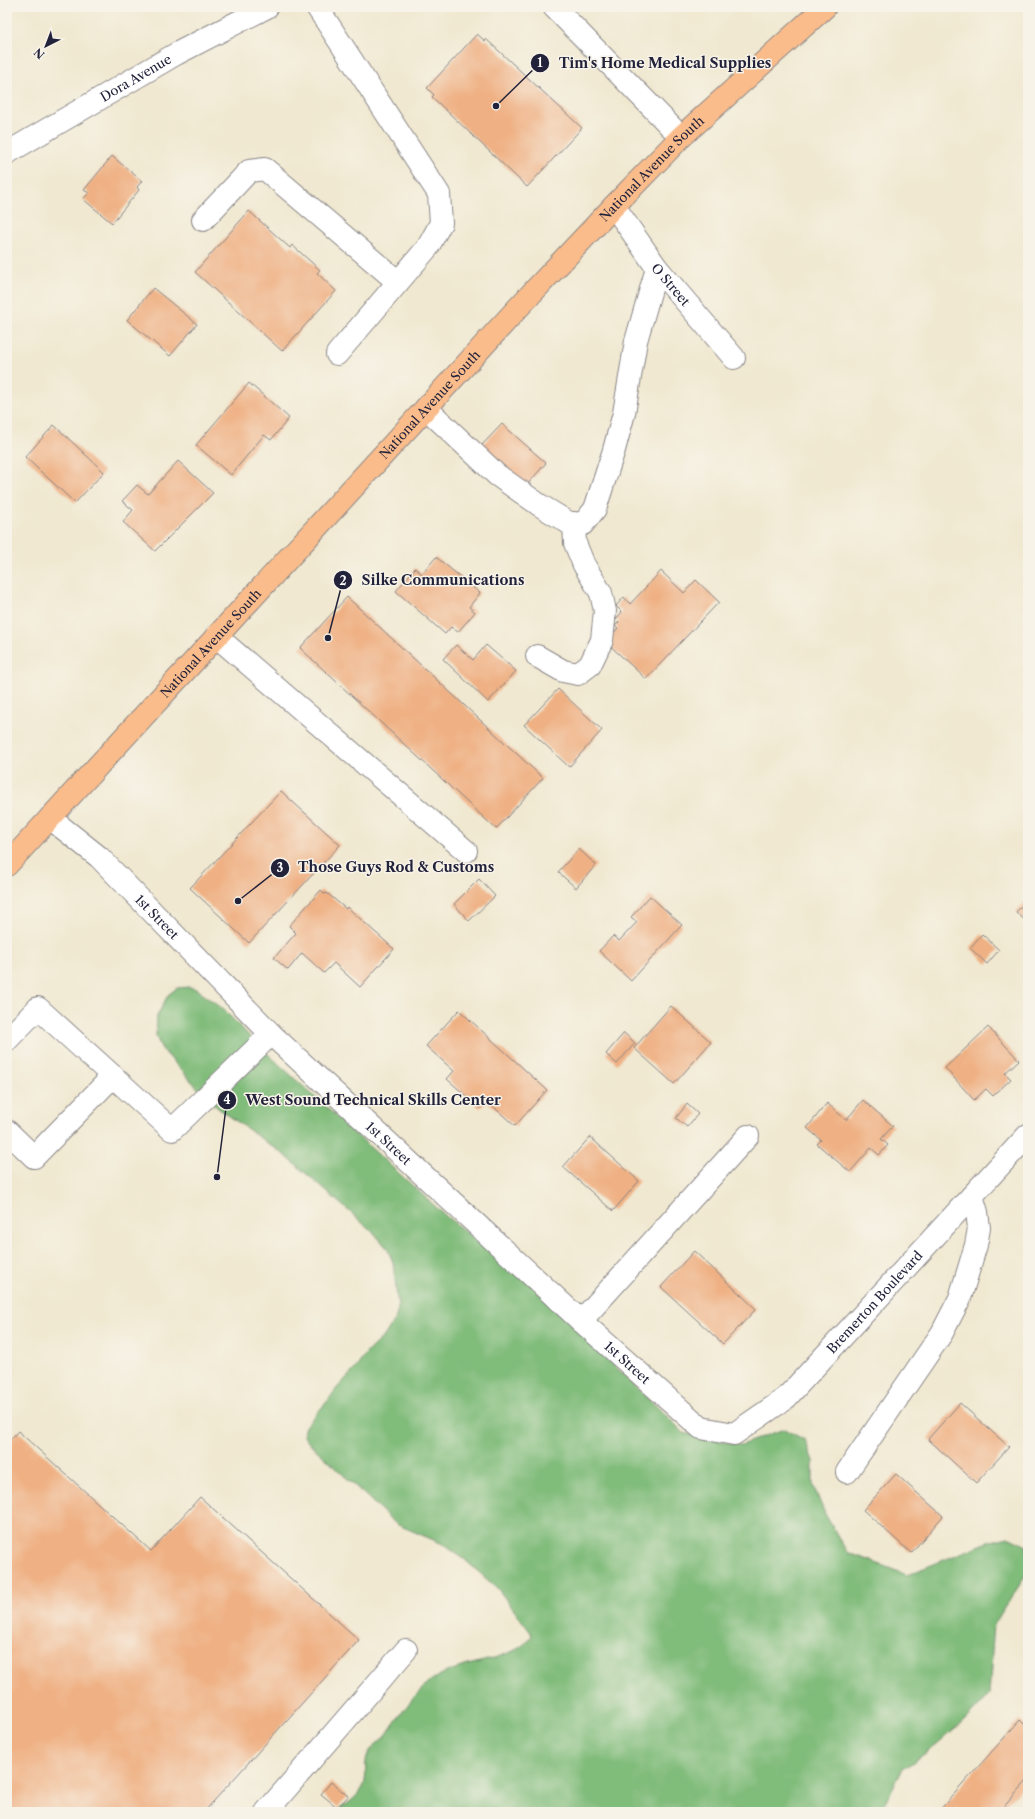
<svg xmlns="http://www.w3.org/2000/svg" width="1035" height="1819" viewBox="0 0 1035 1819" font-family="'Libre Caslon Text',serif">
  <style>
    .forest { fill: #80bc7a; stroke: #516f5a }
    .building { fill: #efb083 }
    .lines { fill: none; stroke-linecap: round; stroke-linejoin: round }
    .minor-casing { stroke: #898586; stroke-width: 24 }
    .major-casing { stroke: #898586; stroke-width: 24 }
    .minor { stroke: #fff; stroke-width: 22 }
    .major { stroke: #fabc8b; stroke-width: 22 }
    .labels { text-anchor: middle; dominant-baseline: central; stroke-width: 3; stroke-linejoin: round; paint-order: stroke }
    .street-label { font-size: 13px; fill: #22223b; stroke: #f7f3e8 }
    .leader { fill: none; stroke: #22223b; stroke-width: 1.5 }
    .callout-dot { fill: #22223b; stroke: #f7f3e8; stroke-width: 1.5 }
    .mark-label { font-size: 12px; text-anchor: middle; font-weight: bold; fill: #fff }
    .callout-label { font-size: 14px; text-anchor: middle; font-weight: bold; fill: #22223b; stroke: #f7f3e8; stroke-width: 3; stroke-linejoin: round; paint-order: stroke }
  </style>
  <rect width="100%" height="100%" fill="#f7f3e8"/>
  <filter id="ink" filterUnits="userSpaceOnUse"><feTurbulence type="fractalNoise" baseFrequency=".025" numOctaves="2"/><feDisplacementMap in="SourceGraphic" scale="8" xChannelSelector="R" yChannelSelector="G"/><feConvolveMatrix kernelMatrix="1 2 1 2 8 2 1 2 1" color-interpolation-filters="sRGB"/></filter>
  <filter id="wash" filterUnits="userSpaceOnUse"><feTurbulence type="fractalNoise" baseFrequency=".012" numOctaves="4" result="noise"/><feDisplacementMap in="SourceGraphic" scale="16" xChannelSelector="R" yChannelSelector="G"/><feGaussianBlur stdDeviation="0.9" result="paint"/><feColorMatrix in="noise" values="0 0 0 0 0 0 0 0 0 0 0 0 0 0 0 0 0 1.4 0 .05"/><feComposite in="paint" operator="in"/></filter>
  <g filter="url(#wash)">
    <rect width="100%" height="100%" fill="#f0e8d0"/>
    <path class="forest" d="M189,987L196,989L222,1008L260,1047L447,1217L525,1279L684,1433L741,1445L784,1429L805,1440L813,1461V1485L825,1514L847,1552L907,1575L988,1542L1008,1537L1027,1546L1028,1572L994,1624L989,1695L964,1721L937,1745L903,1769L885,1802L876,1812H334C344,1807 364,1793 365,1781C367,1770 363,1762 370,1751C374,1745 382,1740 387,1734C399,1716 411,1699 427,1684C451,1660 520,1663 532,1634L498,1589L464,1559L443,1544L396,1524L307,1441C303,1435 302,1431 306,1425L326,1403L337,1388L356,1368L367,1352L385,1335L396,1317L398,1309L397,1297L393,1262L387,1248L375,1234L286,1156L218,1108L204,1095L162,1049L156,1037L157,1016L168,995L177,988Z"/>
    <g id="blocks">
      <path class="building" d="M477,34L485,41L486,39L582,128L527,187L432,97L434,95L427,88Z
        M112,156L142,181L137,187L139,190L112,223L83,199L89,193L84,190Z
        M249,211L290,248L292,245L320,270L317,273L336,291L282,351L195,272Z
        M153,288L197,324L170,356L127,320Z
        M249,383L289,418L271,440L264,435L231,475L196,445Z
        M502,424L546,463L526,486L481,446Z
        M54,425L104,472L75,503L25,457Z
        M178,461L213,493L155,551L123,522L133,510L122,501L137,485L148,494Z
        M436,557L480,593L469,607L475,612L458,632L451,627L445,634L396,591L415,568L422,574Z
        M661,571L684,593L696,580L719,602L646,679L606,642L618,628L615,626L619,622L616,619L622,612L616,606L624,597L630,604Z
        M347,597L543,778L496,829L300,648Z
        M456,645L473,660L486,645L516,671L488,702L443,659Z
        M558,689L602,730L569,767L524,725Z
        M281,791L340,845L249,943L190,888Z
        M579,849L596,865L576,888L558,872Z
        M479,879L495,896L469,921L454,904Z
        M321,890L325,894L327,893L346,909L347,907L394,949L360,987L334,963L324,973L302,953L288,970L274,958L296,933L289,926Z
        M650,896L682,925L631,981L599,951L613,936L619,941L637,922L631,917Z
        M1028,899V923L1016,912Z
        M982,934L999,950L987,964L970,948Z
        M671,1006L711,1042L674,1084L634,1048Z
        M459,1010L547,1090L515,1126L487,1101L480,1108L447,1079L454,1071L426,1046Z
        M988,1027L1019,1060L1005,1073L1011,1079L993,1096L986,1089L974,1100L945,1068Z
        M624,1033L635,1043L617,1064L606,1054Z
        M863,1100L893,1126L881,1139L888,1145L879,1155L871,1148L850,1172L817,1144L821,1140L807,1128L827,1103L846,1120Z
        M687,1104L698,1114L687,1127L676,1118Z
        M590,1137L639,1181L613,1211L563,1167Z
        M694,1251L756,1309L723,1344L661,1287Z
        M1028,1320V1329L1024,1326Z
        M960,1403L1009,1447L976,1483L928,1439Z
        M18,1431L151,1551L200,1497L359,1640L204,1812H7V1443Z
        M896,1474L943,1516L911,1553L863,1510Z
        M1020,1720L1028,1728V1780L999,1812H938Z
        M331,1782L348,1796L338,1808L321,1794Z"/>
    </g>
  </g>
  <g filter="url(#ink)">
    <use href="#blocks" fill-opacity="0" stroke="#898586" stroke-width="1"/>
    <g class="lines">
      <defs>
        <g id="minor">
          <path d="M317,7L439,194L441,223L428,247L337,354"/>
          <path d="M554,7L681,137"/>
          <path id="s1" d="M7,153L176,54L267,7"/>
          <path id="s2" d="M614,206L657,268L734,358"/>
          <path d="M203,220L249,171L265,169L398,282"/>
          <path d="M426,408L497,475L538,504L569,523L583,524L595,509L614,450L624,413L636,341L657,268"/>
          <path d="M216,636L466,851"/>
          <path d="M537,656L563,671L578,674L590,665L602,640L605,611L601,593L584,565L575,543L574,523"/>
          <path id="s3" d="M50,818L99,857L271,1034L581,1321L701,1428L734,1434L786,1398L1028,1135"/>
          <path d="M7,1040L38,1008L172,1130L271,1034"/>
          <path d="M7,1131L34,1157L113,1076"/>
          <path d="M581,1321L748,1136"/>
          <path d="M847,1472L942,1333L960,1298L976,1245L979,1228L977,1212L972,1196"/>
          <path d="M266,1812L406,1650"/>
        </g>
        <g id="major">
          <path id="s4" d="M7,865L516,310L614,206L681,137L825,7"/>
        </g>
      </defs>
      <use href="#minor" class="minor-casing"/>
      <use href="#major" class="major-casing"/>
      <use href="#minor" class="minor"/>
      <use href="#major" class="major"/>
    </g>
  </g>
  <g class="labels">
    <g class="street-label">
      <text stroke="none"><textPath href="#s1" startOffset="149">Dora Avenue</textPath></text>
      <text stroke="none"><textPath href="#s4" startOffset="949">National Avenue South</textPath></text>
      <text stroke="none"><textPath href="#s2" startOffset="97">O Street</textPath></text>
      <text stroke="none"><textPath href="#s4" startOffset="625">National Avenue South</textPath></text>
      <text stroke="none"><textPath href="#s4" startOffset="301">National Avenue South</textPath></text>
      <text stroke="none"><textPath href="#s3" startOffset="146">1st Street</textPath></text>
      <text stroke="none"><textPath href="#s3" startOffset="470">1st Street</textPath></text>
      <text stroke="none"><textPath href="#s3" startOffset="1120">Bremerton Boulevard</textPath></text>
      <text stroke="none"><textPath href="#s3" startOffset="794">1st Street</textPath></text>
    </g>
  </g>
  <path class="leader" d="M496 106L540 63M328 638L343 580M238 901L280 868M217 1177L227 1100"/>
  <g class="callout-dot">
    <circle cx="496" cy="106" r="4"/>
    <circle cx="328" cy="638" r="4"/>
    <circle cx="238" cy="901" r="4"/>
    <circle cx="217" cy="1177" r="4"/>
    <circle cx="540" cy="63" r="10"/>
    <circle cx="343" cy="580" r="10"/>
    <circle cx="280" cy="868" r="10"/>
    <circle cx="227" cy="1100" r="10"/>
  </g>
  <g class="mark-label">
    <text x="540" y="67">1</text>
    <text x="343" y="585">2</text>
    <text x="280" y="872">3</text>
    <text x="227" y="1104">4</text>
  </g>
  <g class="callout-label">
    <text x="665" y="68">Tim's Home Medical Supplies</text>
    <text x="443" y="585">Silke Communications</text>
    <text x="396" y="872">Those Guys Rod &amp; Customs</text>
    <text x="373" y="1105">West Sound Technical Skills Center</text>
  </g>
  <rect width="1035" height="1819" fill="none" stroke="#f7f3e8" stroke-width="24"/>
  <g transform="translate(46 46) rotate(222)" stroke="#f7f3e8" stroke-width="3" paint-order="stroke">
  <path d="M0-3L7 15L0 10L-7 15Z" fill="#22223b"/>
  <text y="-6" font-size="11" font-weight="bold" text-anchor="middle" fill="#22223b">N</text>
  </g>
</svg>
